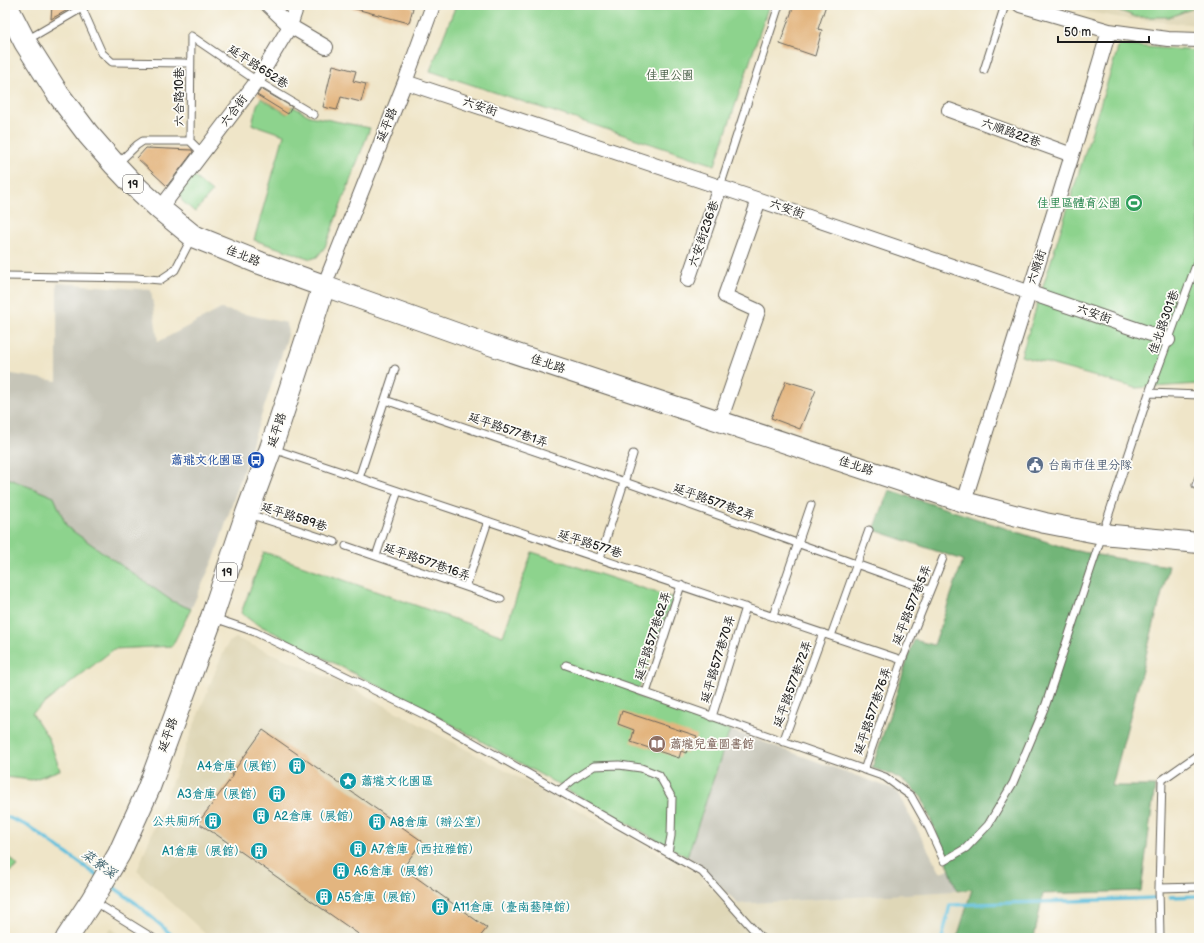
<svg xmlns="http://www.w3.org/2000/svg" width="1204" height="943" viewBox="0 0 1204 943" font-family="'Balsamiq Sans','LXGW WenKai TC',sans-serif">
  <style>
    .built { fill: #dfd7b7 }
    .industrial { fill: #c6c5b8 }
    .green { fill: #8dd38d; stroke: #547854 }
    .forest { fill: #72b578; stroke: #47684a }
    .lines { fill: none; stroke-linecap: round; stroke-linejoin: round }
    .stream { stroke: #5fbfdd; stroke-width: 3.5 }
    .building { fill: #e3b57f }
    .lane-casing { stroke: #666258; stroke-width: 9 }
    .street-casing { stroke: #666258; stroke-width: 16 }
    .secondary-casing { stroke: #666258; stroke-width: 22 }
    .primary-casing { stroke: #666258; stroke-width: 24 }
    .lane { stroke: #fff; stroke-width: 7 }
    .street { stroke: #fff; stroke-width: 14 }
    .secondary { stroke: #fff; stroke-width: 20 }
    .primary { stroke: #fff; stroke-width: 22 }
    .labels { text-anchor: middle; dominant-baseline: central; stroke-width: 3.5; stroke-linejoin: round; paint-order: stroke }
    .shield { fill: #fdfcf7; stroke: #605f5e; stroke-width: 1 }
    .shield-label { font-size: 11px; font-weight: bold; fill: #1c1c1c }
    .street-label { font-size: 12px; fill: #1c1c1c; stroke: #fdfcf7 }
    .park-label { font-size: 12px; fill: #445c44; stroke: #fdfcf7 }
    .leisure-label { font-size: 12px; fill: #27864d; stroke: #fdfcf7; text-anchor: end }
    .transit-label { font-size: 12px; fill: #164399; stroke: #fdfcf7; text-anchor: end }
    .service-label { font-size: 12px; fill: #4e5e75; stroke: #fdfcf7; text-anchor: start }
    .education-label { font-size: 12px; fill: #785e54; stroke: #fdfcf7; text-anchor: start }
    .culture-label { font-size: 12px; fill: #0d838f; stroke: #fdfcf7; text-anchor: start }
    .water-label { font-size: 13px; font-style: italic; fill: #375d69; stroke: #fdfcf7 }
  </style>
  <rect width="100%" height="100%" fill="#fdfcf7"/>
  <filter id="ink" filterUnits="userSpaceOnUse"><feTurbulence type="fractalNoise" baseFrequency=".025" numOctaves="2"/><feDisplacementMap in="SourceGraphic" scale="8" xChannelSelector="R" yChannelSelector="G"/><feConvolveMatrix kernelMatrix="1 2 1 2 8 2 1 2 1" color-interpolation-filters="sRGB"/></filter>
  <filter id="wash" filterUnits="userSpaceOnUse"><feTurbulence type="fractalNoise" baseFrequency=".012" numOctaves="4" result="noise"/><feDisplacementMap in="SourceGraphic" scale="16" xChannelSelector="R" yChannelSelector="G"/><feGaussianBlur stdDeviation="0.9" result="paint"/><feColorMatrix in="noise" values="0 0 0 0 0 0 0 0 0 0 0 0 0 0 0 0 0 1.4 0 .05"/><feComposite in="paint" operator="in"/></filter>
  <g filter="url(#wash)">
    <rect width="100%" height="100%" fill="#efe5c8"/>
    <path class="built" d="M1062,5H1199V25L1128,19L1087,12Z
      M236,638L356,690L701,876L726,905L957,891L972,889L957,938H210L137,871L218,664L228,643Z
      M111,928L123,938H102Z"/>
    <path class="industrial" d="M57,283L151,290L158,342L221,309L287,323L288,335L215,556L191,609L172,601L67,527L54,497L5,477V373L57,381Z
      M730,730L896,790L940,872L950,869L957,891L738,904L700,865L687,857Z"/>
    <path class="green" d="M456,5H769L715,165L430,71Z
      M1105,5H1199V6L1170,17H1136Z
      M1119,45L1199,51V384L1136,388L1021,356Z
      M261,98L287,114L292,106L310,116L370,128L325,247L317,257L311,259L254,240L284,135L252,124L257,105Z
      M192,175L212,192L195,212L182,201L179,191Z
      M5,477L54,497L67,527L172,601L191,609L172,646L114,649L32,713L49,739L60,770L32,780L5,777Z
      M264,552L503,636L532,552L673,598L636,696L730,730L687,857L424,709L253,622L241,613Z
      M5,852L18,866L5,875Z"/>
    <path class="forest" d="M889,490L1072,550L1115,558L1169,566L1112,786H1155L1141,891L1043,894L1034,938H957L972,889L957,891L943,850L922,798L907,783L891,774L872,768L914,640L934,645L963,560L874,530Z"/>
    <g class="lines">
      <path class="stream" d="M5,816L28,826L98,876
        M109,884L137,904L175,938
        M1170,897L1199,896
        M942,938L950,905L1156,898"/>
    </g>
    <g id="blocks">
      <path class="building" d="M52,5H77L51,19Z
        M352,5H405L413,8L409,23L352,8Z
        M794,5H826L818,29L822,30L815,56L780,44Z
        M333,65L356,71L353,81L366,84L361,102L341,97L337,110L323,107Z
        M261,89L292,107L288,114L257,95Z
        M146,148L192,150L193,152L167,186L137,158Z
        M786,381L816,390L800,429L771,418Z
        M622,711L697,736L693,747L689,745L686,753L681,751L679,758L631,742L634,730L618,724Z
        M263,730L422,841L403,868L487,928L479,938H364L217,835L198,823L233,776L231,775Z"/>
    </g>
  </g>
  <g filter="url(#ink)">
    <use href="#blocks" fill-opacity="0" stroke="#666258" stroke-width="1"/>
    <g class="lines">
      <defs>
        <path id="lane" d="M82,5V8L102,53L112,62L185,63
          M191,36L257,81L314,115
          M191,36L190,141L202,153
          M27,40L87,5
          M984,70L1005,5
          M117,164L137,145L143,141H190
          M720,187L779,5
          M5,276L136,278L160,280L175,270L192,237
          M1149,393L1199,395
          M385,400L625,482L929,590
          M273,449L902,660
          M359,478L395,369
          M1196,485L1199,477
          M249,514L335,542
          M346,546L501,599
          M376,556L398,491
          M600,558L633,454
          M466,587L488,521
          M773,616L811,505
          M214,618L255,632L423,714L702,872L761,938
          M831,636L869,530
          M566,665L885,777L911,796L929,828L944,861L966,848L988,825L1013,783L1046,704L1149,393L1199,257
          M646,693L681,585
          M712,717L746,607
          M783,742L823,633
          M864,770L902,660L943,558
          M559,791L574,779L594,766L619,765L641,768L659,775L672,798L671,836L668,852
          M1159,888L1199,887
          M93,901L153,938
          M1160,938L1159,888L1162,780L1199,754"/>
        <path id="street" d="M268,5L290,26L326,47
          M1020,5L1109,31L1168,39L1199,40
          M405,82L759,200L1168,340
          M949,110L1072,155
          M160,209L257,81L290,26L297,5
          M688,280L720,187
          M324,286L405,82L433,5
          M720,421L758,311L725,296L759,200
          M964,502L1072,155L1109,31"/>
        <path id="secondary" d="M324,286L490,345L964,502L1045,523L1102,534L1199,543"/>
        <path id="primary" d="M6,5L25,42L58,94L88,134L115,165L133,184L160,209L193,236L260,263L324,286L271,448L247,513L212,617L148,790L119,854L92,900L67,938"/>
      </defs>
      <use href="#lane" class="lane-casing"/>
      <use href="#street" class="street-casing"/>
      <use href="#secondary" class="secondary-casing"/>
      <use href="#primary" class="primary-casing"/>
      <use href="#lane" class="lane"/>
      <use href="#street" class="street"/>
      <use href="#secondary" class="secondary"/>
      <use href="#primary" class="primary"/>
    </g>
  </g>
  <defs>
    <symbol id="stadium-disc" viewBox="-11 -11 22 22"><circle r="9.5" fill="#2e9e5b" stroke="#fdfcf7"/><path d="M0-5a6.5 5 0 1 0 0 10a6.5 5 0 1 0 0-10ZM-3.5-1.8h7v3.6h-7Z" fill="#fff"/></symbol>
    <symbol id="bus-disc" viewBox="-11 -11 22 22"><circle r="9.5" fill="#1a4fb4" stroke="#fdfcf7"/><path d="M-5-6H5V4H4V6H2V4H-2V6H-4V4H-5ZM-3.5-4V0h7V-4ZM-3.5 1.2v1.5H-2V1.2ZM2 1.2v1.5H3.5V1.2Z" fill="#fff"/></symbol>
    <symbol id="civic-disc" viewBox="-11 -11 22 22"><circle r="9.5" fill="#5c6f8a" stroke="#fdfcf7"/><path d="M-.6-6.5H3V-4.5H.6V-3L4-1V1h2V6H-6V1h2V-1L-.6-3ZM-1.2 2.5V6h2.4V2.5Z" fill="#fff"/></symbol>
    <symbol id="library-disc" viewBox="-11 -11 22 22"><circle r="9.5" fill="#8d6e63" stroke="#fdfcf7"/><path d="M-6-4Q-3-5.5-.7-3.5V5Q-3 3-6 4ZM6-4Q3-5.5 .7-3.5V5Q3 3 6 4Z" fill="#fff"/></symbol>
    <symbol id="building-disc" viewBox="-11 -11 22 22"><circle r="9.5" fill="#0f9aa8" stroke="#fdfcf7"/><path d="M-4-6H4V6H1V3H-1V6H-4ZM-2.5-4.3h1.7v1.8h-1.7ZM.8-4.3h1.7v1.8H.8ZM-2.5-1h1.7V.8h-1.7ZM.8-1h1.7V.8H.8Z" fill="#fff"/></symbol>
    <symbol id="sight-disc" viewBox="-11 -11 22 22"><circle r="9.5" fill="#0f9aa8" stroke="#fdfcf7"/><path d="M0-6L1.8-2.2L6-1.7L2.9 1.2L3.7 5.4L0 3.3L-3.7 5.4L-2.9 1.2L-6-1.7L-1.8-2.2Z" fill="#fff"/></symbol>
  </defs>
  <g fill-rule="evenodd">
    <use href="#stadium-disc" x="1124" y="193" width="20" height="20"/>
    <use href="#bus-disc" x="246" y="450" width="20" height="20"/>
    <use href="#civic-disc" x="1025" y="455" width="20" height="20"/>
    <use href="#library-disc" x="647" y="734" width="20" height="20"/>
    <use href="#building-disc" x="287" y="756" width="20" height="20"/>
    <use href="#sight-disc" x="338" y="771" width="20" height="20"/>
    <use href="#building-disc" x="267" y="784" width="20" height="20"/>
    <use href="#building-disc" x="251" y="806" width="20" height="20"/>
    <use href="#building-disc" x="203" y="811" width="20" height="20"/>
    <use href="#building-disc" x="367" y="812" width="20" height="20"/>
    <use href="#building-disc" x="348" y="839" width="20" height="20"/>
    <use href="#building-disc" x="249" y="841" width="20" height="20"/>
    <use href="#building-disc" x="331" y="861" width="20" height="20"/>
    <use href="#building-disc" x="314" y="887" width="20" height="20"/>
    <use href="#building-disc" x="430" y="897" width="20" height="20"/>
  </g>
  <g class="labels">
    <g class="shield">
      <rect x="123" y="175" width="20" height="18" rx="3"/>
      <rect x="217" y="563" width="20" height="18" rx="3"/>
    </g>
    <g class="shield-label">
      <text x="133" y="184">19</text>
      <text x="227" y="572">19</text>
    </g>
    <g class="street-label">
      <text transform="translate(258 67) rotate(33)">延平路652巷</text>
      <text transform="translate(179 97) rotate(-90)">六合路10巷</text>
      <text transform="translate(480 107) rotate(18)">六安街</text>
      <text transform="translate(234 111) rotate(-53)">六合街</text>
      <text transform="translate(387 125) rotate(-68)">延平路</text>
      <text transform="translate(1011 133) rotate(20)">六順路22巷</text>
      <text transform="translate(787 209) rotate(19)">六安街</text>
      <text transform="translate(704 234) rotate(-71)">六安街236巷</text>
      <text transform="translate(243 256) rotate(22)">佳北路</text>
      <text transform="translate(1037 267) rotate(-72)">六順街</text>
      <text transform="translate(1094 314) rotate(19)">六安街</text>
      <text transform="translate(1164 322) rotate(-70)">佳北路301巷</text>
      <text transform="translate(548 364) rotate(18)">佳北路</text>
      <text transform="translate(277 430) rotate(-72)">延平路</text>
      <text transform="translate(508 430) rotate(19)">延平路577巷1弄</text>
      <text transform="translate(856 466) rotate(18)">佳北路</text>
      <text transform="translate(714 502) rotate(20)">延平路577巷2弄</text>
      <text transform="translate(294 517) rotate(18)">延平路589巷</text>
      <text transform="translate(590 544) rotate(18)">延平路577巷</text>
      <text transform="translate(427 562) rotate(19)">延平路577巷16弄</text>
      <text transform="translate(912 605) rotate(-68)">延平路577巷5弄</text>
      <text transform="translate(653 636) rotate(-72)">延平路577巷62弄</text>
      <text transform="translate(718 659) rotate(-73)">延平路577巷70弄</text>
      <text transform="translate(793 684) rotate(-70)">延平路577巷72弄</text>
      <text transform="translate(873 711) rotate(-71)">延平路577巷76弄</text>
      <text transform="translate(168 735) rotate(-70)">延平路</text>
    </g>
    <g class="park-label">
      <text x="670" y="75">佳里公園</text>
    </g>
    <g class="leisure-label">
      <text x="1121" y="203">佳里區體育公園</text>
    </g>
    <g class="transit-label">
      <text x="243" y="460">蕭瓏文化園區</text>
    </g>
    <g class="service-label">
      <text x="1048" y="465">台南市佳里分隊</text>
    </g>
    <g class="education-label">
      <text x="670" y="744">蕭壠兒童圖書館</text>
    </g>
    <g class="culture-label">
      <text x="284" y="766" text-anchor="end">A4倉庫（展館）</text>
      <text x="361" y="781">蕭壠文化園區</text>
      <text x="264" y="794" text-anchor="end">A3倉庫（展館）</text>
      <text x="274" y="816">A2倉庫（展館）</text>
      <text x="200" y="821" text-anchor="end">公共廁所</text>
      <text x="390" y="822">A8倉庫（辦公室）</text>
      <text x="371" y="849">A7倉庫（西拉雅館）</text>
      <text x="246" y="851" text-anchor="end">A1倉庫（展館）</text>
      <text x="354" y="871">A6倉庫（展館）</text>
      <text x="337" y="897">A5倉庫（展館）</text>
      <text x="453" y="907">A11倉庫（臺南藝陣館）</text>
    </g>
    <g class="water-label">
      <text transform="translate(99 864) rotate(36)">菜寮溪</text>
    </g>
  </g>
  <rect width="1204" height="943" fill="none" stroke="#fdfcf7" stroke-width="20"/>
  <path d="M1058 36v6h91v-6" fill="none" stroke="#1c1c1c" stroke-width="2"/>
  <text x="1064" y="36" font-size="12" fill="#1c1c1c" stroke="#fdfcf7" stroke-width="3" paint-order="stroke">50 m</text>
</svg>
